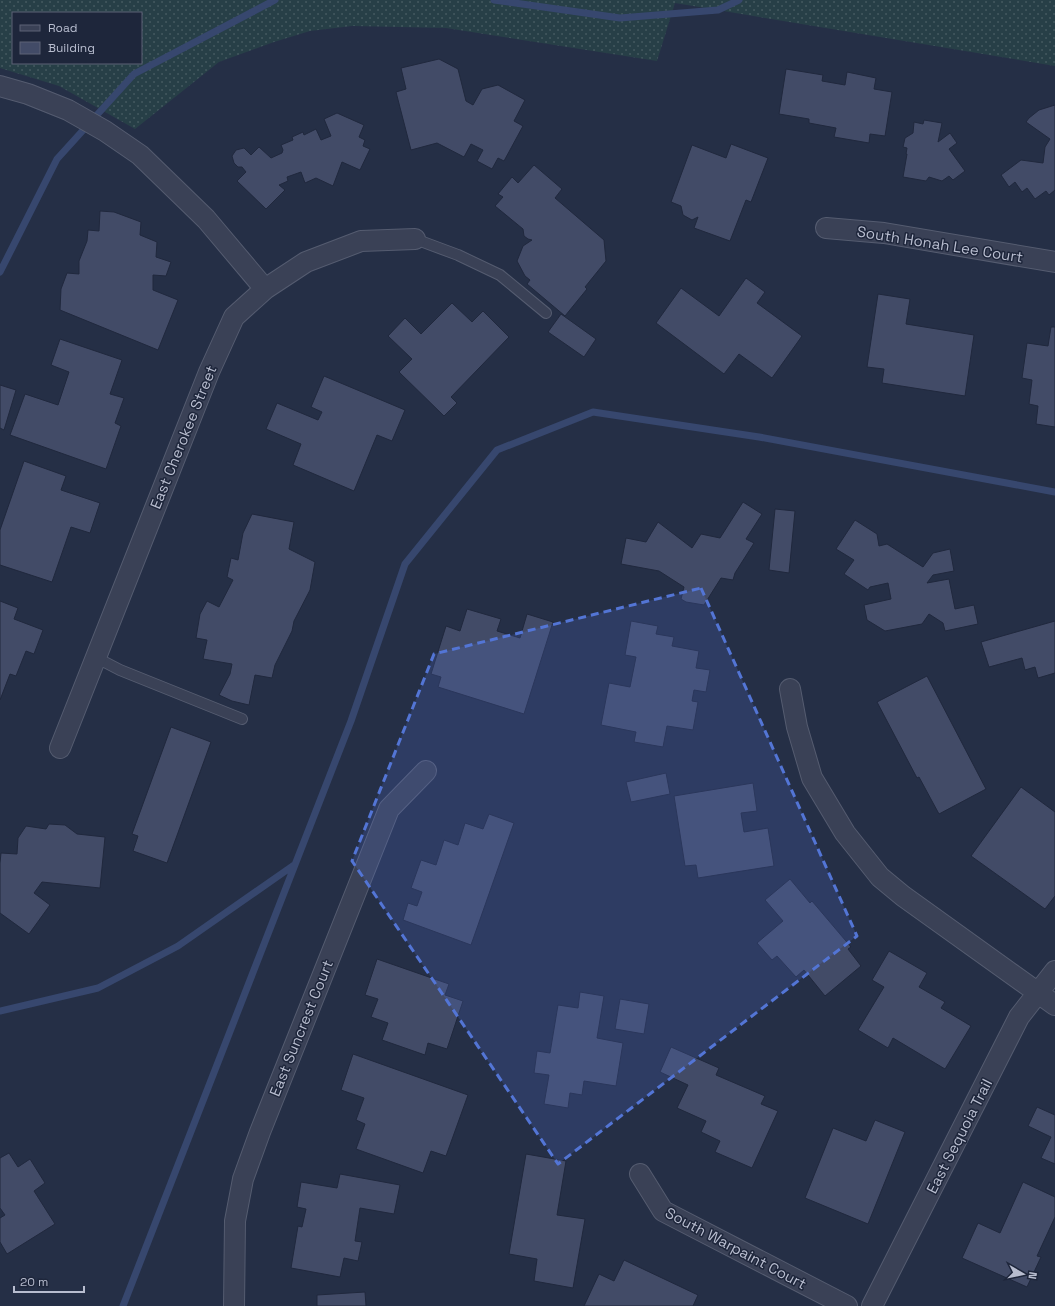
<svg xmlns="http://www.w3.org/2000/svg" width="1055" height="1306" viewBox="0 0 1055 1306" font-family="'Space Grotesk',sans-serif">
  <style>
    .grass { fill: url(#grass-dots); fill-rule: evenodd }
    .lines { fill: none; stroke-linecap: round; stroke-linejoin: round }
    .stream { stroke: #37476e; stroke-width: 7 }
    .building { fill: #424b67; stroke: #20283d }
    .service-casing { stroke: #555c70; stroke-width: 12 }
    .minor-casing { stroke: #555c70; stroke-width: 22 }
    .service { stroke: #3a4156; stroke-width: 10 }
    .minor { stroke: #3a4156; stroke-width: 20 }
    .marked { fill: #5375d5; fill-opacity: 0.2; stroke: #5375d5; stroke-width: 3; stroke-dasharray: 8 5; stroke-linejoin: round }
    .labels { text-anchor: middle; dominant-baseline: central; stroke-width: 3; stroke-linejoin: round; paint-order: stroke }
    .street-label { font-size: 15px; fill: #b8bdcf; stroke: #1e263b }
  </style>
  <defs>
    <pattern id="grass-dots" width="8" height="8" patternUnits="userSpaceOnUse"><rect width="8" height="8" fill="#273f47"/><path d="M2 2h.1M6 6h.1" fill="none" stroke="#445960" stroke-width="1.8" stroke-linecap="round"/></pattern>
  </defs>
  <rect width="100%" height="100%" fill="#252f46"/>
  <path class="grass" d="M0,0H1055V66L675,3L657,61L446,28L352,26L310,31L274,42L219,62L135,129L59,86L0,68ZM13,13H141V63H13Z"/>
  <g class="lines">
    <path class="stream" d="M494,0L620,18L718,10L739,0
      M0,272L57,159L134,74L275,0
      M0,1011L98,988L178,946L294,865
      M123,1306L351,721L405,564L497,450L593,412L759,437L1055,492"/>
  </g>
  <path class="building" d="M439,59L458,69L466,101L473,105L482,89L498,85L525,100L514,121L523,126L504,161L498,158L492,169L477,161L483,150L471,144L464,157L437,143L411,150L396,92L406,89L401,68Z
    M786,69L823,75L822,81L845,85L847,72L876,78L874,89L892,92L885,136L870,134L869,143L834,137L836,128L809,123V119L779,114Z
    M1055,105V190L1049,195L1046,191L1035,199L1027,188L1022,192L1015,182L1009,187L1001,175L1021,160L1043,163L1045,147L1050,139L1026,122L1029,118L1039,110Z
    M337,113L364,125L359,137L365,140L363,146L370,149L360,170L342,162L333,186L316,178L305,183L301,172L287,177L288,181L279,185L285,190L266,209L237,181L246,172L242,167H238L234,163L232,156L236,150L244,148L251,155L259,147L271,158L282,153L283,150L281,145L293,140L292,137L303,132L304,135L316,129L321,140L331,136L324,119Z
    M924,120L942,123L938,142L950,133L957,143L949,149L965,171L953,180L949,176L942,181L929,177L926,181L903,177L907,154H906L907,148L903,147L905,138L913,133L914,122L923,124Z
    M731,144L768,158L751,202L746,200L730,241L694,228L698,217L692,220L683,215L681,206L671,202L692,145L726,158Z
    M534,165L562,189L555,198L604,240L606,261L585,287L587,289L565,316L527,284L530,280L525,276L517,261L523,246L532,240L528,239L524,236L523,229L495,206L503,197L498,194L512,177L518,183Z
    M100,211L114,212L141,222L140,235L157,242L156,257L171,262L166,276L153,275V290L178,300L158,350L60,310L61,289L67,273L79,274V261L87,241L88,230L99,231Z
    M746,278L765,292L757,303L802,336L772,378L739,354L724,374L656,323L681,288L719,316Z
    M878,294L910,299L906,324L974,335L965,396L882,383L884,369L867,367Z
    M452,303L472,322L483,311L509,337L451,397L457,403L444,416L399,372L412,359L388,336L405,318L421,334Z
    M561,314L596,339L584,357L548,332Z
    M1051,327H1055V427L1036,424L1038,406L1029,404L1032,380L1022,378L1027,343L1048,346Z
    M60,339L122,360L110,394L124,398L115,423L121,426L106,469L10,435L25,394L58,405L69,372L51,365Z
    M324,376L405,410L392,441L377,435L354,491L293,465L301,444L266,429L277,403L318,420L322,412L311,407Z
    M0,385L16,390L4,430L0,428Z
    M24,461L66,476L61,490L100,503L90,533L71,527L52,582L0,565V530Z
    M743,502L762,514L746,539L754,543L735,573L733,580L721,578L704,605L686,602L681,599L684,587L659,571L621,564L626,538L646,542L658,522L692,548L701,534L720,538Z
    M775,509L795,511L789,573L769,570Z
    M252,514L294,522L289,549L315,562L310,590L294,621L292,631L275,665L272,678L255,675L249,705L232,701L219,695L230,674L232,664L203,659L207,640L196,638L200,614L207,601L219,607L233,580L227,577L231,558L238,560L243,533Z
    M855,520L877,534L879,546L887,544L923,567L933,553L950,549L954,571L933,575L927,583L949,579L955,609L974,605L978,624L945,631L943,623L929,614L922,624L885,631L867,620L864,605L891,599L888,583L870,587L868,590L844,574L854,560L836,549Z
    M0,601L18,608L14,619L43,630L34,654L26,651L16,676L10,674L0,700Z
    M467,609L501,619L497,631L520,638L527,614L553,622L524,714L438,687L441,677L431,674L446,626L460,631Z
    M631,621L658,626L656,634L674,637L672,646L699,651L696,668L710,670L706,692L694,690L692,701L698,702L693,730L667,726L663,747L634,742L636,732L601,725L609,683L630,687L636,657L625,655Z
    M1055,621V673L1038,678L1035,667L1025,670L1022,658L989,667L981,642Z
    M927,676L986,789L939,814L919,777L917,778L877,702Z
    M171,727L211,742L167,863L133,851L138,836L132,834Z
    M666,773L670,794L631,802L626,782Z
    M753,783L757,811L741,813L744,832L768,828L774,866L698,878L696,865L685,866L674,796Z
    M1021,787L1055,812V896L1045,909L971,856Z
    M489,814L514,823L471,945L403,920L408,903L417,906L422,892L411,888L421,860L436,865L444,840L458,845L465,823L483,829Z
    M49,824L65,825L77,834L105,837L100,888L42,882L34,893L50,905L29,934L0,913V863L1,853L17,854L18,838L26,826L46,829Z
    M790,879L810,903L812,901L851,947L848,949L861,966L825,996L804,970L796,977L777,956L772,960L757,943L783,921L765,900Z
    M889,951L927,973L919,987L945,1002L941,1008L971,1026L945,1069L893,1038L888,1048L858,1030L884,987L872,980Z
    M377,959L449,984L445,995L463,1001L447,1049L428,1043L425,1055L382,1040L388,1023L371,1017L378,999L365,995Z
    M580,992L604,996L597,1038L623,1043L616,1086L584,1081L582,1095L570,1093L568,1108L544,1104L549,1075L534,1073L537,1051L550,1053L558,1005L578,1008Z
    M620,999L649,1004L644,1034L615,1029Z
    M671,1047L719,1068L716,1075L765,1096L761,1104L778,1111L752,1168L715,1152L720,1141L701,1132L706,1121L677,1108L688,1085L660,1072Z
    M353,1054L468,1095L446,1156L431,1151L423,1173L356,1149L365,1124L356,1120L364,1098L341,1090Z
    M1037,1107L1055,1115V1164L1041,1158L1051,1137L1028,1126Z
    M875,1120L905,1132L868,1224L805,1198L833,1128L866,1141Z
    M9,1153L18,1167L30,1159L45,1183L34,1191L55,1224L7,1254L0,1242V1218L5,1215L0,1208V1158Z
    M526,1154L566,1161L557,1215L585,1219L573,1288L534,1281L537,1259L509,1254Z
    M340,1174L400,1185L394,1214L360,1208L355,1241L362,1242L358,1261L344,1258L340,1277L291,1268L298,1226L302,1227L306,1209L297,1207L301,1182L337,1188Z
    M1023,1182L1055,1197V1217L1037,1256L1041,1257L1027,1287L962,1258L978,1223L1000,1233Z
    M624,1260L698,1295L693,1306H584L599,1274L614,1281Z
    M365,1292L366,1306H317V1295Z"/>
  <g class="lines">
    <defs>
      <path id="service" d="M415,239L458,255L500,275L546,313
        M95,657L120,670L242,719"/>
      <path id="minor" d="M0,86L28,94L68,110L105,131L140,155L206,219L265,289
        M826,228L884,233L1055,262
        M790,689L797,727L812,778L845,833L880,877L903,896L1055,1005
        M60,748L209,372L234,317L265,289L306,262L361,241L415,239
        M640,1174L663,1211L847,1306
        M234,1306L235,1221L243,1179L260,1132L389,809L426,771
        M872,1306L1019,1017L1055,971"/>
    </defs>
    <use href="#service" class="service-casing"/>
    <use href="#minor" class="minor-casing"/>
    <use href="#service" class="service"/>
    <use href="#minor" class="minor"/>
  </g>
  <path class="marked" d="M701,588L857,936L558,1164L352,861L434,654Z"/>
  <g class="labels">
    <g class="street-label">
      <text transform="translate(940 244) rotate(9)">South Honah Lee Court</text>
      <text transform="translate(183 437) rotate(-68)">East Cherokee Street</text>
      <text transform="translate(301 1028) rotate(-68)">East Suncrest Court</text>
      <text transform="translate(959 1136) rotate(-63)">East Sequoia Trail</text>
      <text transform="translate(736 1248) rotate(28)">South Warpaint Court</text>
    </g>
  </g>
  <rect x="12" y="12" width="130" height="52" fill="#1e263b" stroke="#5c6276"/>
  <rect x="20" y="25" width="20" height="6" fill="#3a4156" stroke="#5c6276"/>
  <text x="48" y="32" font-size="12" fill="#b8bdcf">Road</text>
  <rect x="20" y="42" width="20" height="12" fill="#424b67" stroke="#5c6276"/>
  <text x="48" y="52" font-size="12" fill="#b8bdcf">Building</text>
  <g transform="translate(1023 1274) rotate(99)" stroke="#1e263b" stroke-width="3" paint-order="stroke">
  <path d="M0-3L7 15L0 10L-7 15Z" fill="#b8bdcf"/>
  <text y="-6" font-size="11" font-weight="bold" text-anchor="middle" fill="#b8bdcf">N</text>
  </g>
  <path d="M14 1286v6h70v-6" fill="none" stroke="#b8bdcf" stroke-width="2"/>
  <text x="20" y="1286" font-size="12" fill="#b8bdcf" stroke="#1e263b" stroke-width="3" paint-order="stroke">20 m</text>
</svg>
